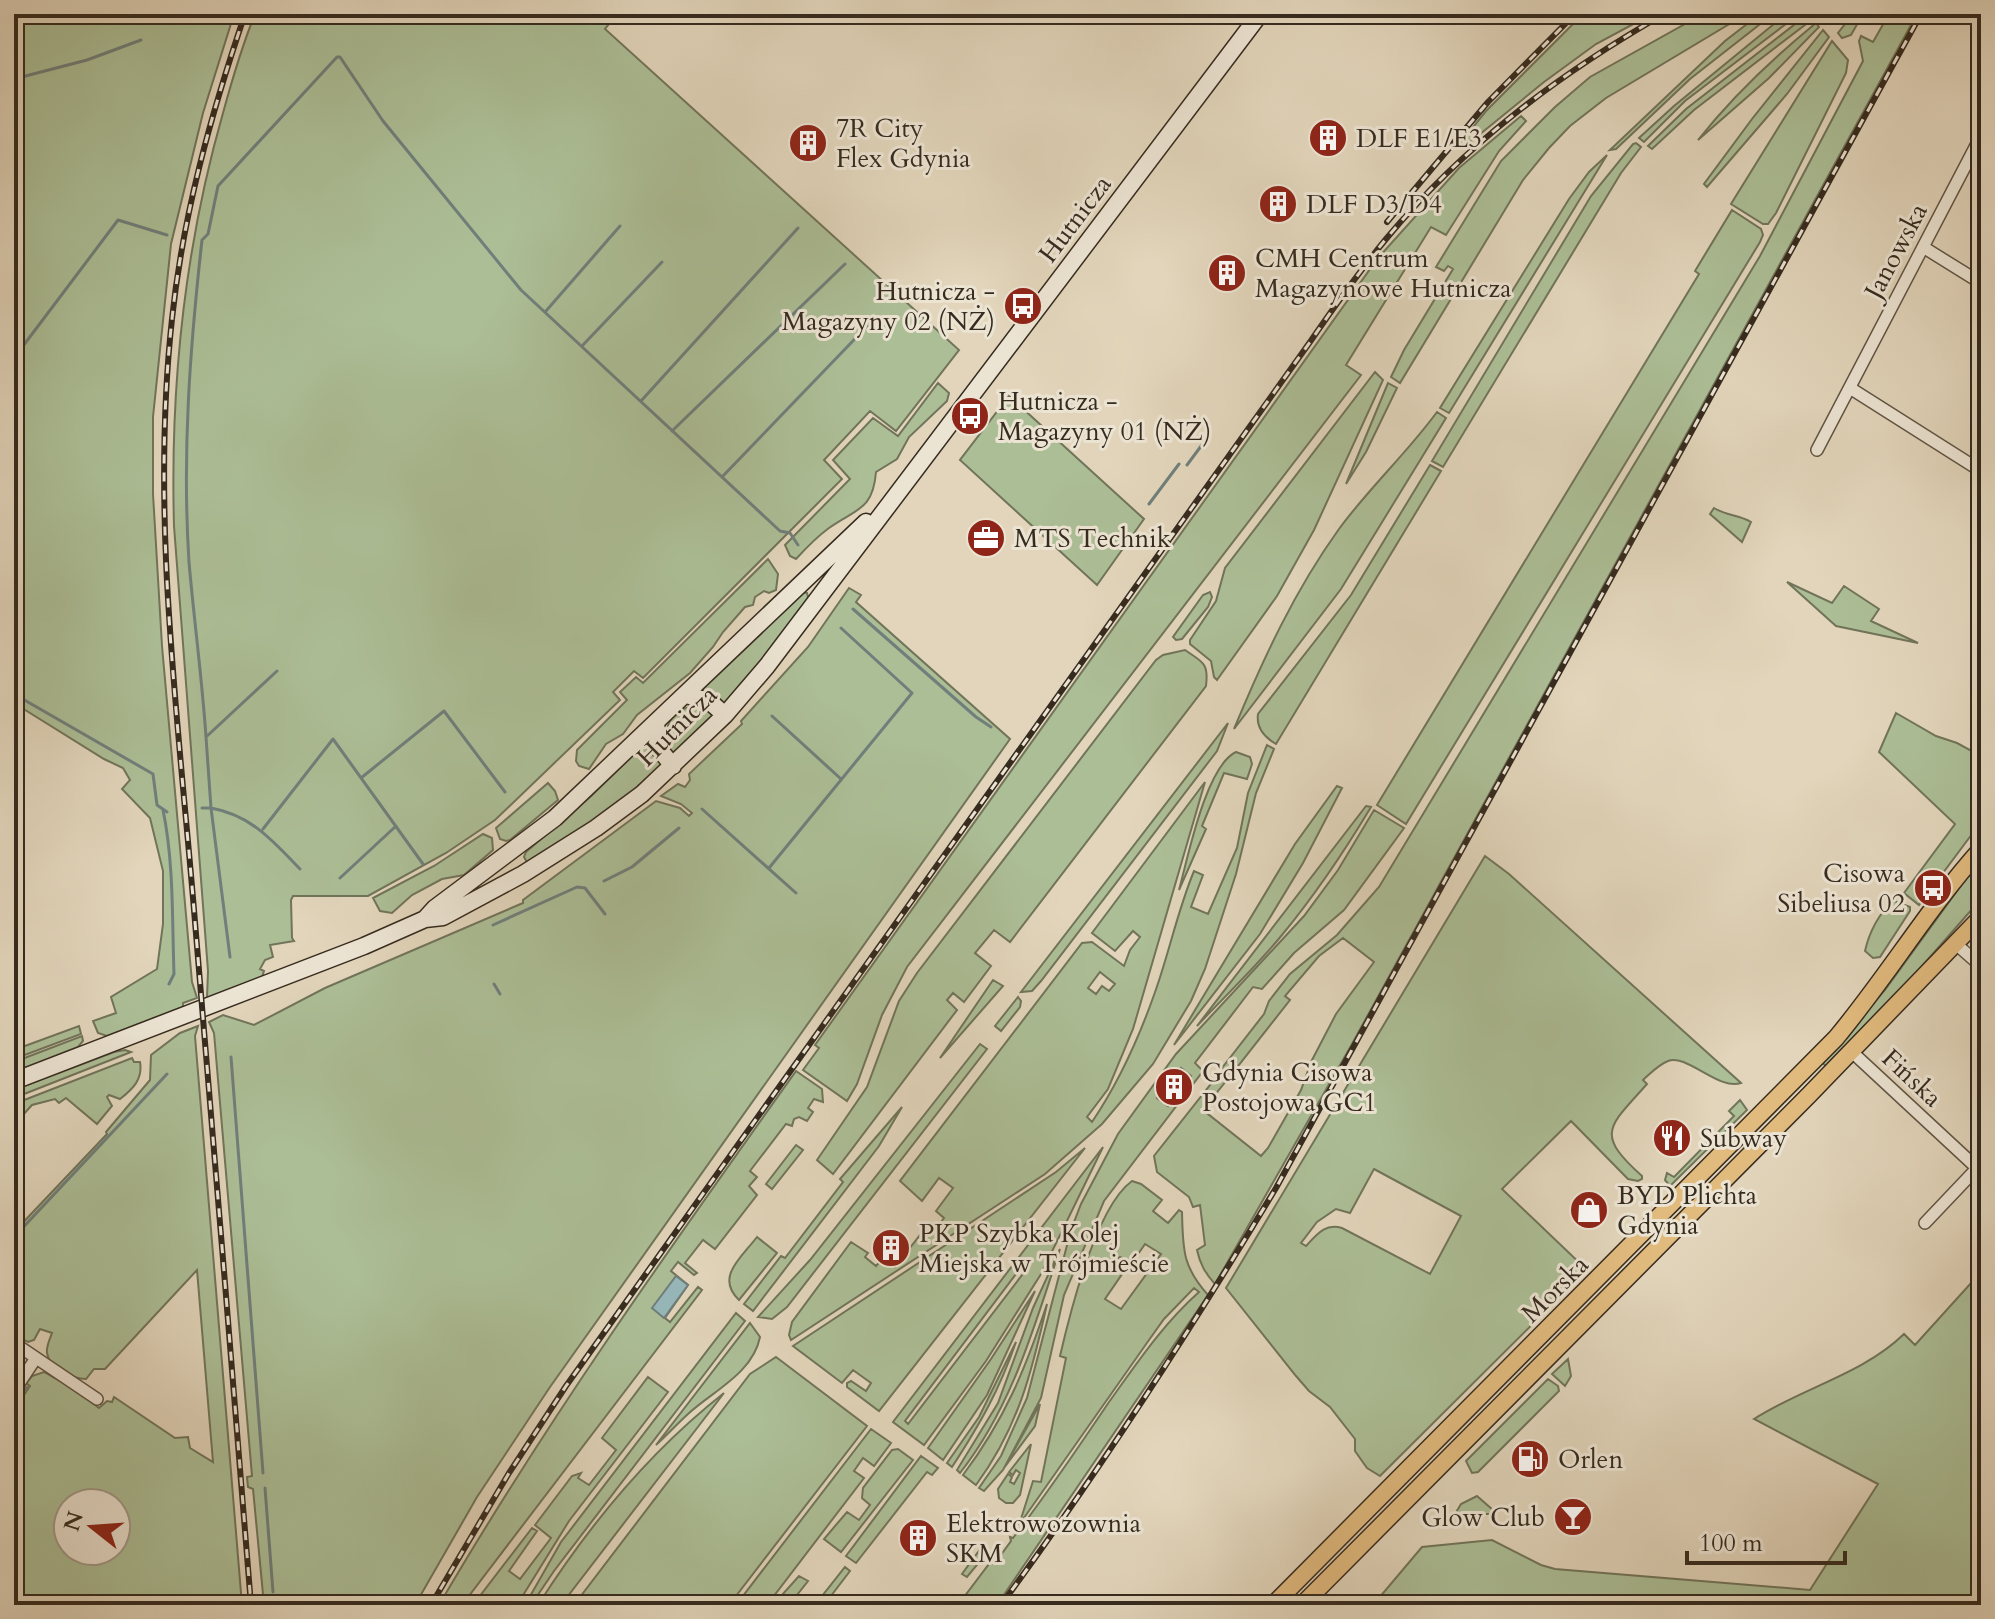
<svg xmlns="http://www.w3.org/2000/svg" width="1995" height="1619" viewBox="0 0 1995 1619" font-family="Cardo,serif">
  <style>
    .green { fill: #acbe96; stroke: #71745a; stroke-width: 2; fill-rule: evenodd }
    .water { fill: #97b7b9; stroke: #707f7b; stroke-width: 2 }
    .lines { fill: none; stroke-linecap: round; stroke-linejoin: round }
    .stream { stroke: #707f7b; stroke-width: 3 }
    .street-casing { stroke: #615646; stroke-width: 14 }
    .secondary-casing { stroke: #362b1f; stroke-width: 19 }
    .primary-casing { stroke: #362b1f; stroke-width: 19 }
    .street { stroke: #ece4d3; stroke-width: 11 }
    .secondary { stroke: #ece4d3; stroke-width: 16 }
    .primary { stroke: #e1ba7e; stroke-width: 16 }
    .rail-casing { stroke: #362b1f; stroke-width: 6 }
    .rail { stroke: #ece4d3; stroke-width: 3; stroke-dasharray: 9; stroke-linecap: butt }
    .labels { text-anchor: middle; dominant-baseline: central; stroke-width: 6; stroke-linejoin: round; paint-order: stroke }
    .poi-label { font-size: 26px; fill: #362b1f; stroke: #ece4d3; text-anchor: start }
    .street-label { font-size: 26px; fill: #362b1f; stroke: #ece4d3 }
  </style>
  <rect width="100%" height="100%" fill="#e2d5bb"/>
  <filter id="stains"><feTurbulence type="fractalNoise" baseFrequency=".0025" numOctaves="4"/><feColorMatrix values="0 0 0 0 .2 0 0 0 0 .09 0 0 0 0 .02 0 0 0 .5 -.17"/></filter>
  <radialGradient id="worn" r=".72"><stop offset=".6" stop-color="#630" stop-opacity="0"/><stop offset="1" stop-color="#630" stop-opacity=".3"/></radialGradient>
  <path class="green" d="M14,14H234L203,113L171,244L153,417V494L162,646L192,982L197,998L183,1003V1007L107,1036L98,1033L93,1021L116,1013L111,997L157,969L163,924V871L150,818L122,789L130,780L123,768L104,759L14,703Z
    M255,14H617L605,29L959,350L896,431L870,411L824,460L842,479L643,678L634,671L613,692L620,700L495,820L446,853L368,896H293L291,900L292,938L294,941L270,945L273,957L265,960L260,969L264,971L262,977L207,998L208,971L174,526C170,385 184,249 223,113C232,80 242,46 255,14Z
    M1583,14H1652L1596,44L1544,82L1463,148L1457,147L1486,111Z
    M1703,14H1746L1606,98L1570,126L1549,148L1523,180L1400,383L1391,377L1404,350L1453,269L1448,266L1444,271L1436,267L1501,161L1555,107L1590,77Z
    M1760,14H1773L1690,79L1616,149L1610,150L1725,41Z
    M1786,14H1799L1685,101L1644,142L1639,138L1674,106Z
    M1808,14L1814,18L1694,110L1652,149L1648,146L1686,109Z
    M1853,14H1863L1851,35L1842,38L1838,33Z
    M1889,14H1917L1352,1044L1215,1284C1205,1273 1200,1264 1197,1250L1205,1245L1200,1205L1193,1207L1189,1197L1157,1172L1154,1156L1218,1075L1226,1081L1203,1110L1261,1156L1268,1148L1301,1090L1311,1062L1336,1014L1374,962L1343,938L1319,956L1285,996L1290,1000L1231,1075L1222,1068L1264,1014L1269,1001L1290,974L1337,935L1379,887L1760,256L1863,61L1859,41L1861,36L1873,42Z
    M1816,23L1819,27L1769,78L1698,140C1733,96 1772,59 1816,23Z
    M1823,30L1829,37L1787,94L1707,187L1704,184L1752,119Z
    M1832,41L1848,60L1846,73L1776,213L1768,224H1763L1731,204Z
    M1521,116L1526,121L1499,151L1446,235L1431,227L1346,365L1361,375L907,967L882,1015L857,1084L847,1101L803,1070L819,1048L815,1045L1378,258L1459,168Z
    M1636,143L1641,147L1621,173L1443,467L1432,461L1591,196L1633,144Z
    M1607,155L1449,413L1440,408L1569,199L1589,172Z
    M1732,210L1761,229L1763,235L1760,242L1406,824L1377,805L1699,274L1695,271Z
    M1375,372L1383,380L1314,530L1277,596L1217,680L1214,677L1211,661L1190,644V640L1216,601L1225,568Z
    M938,383L949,393L947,401L909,437L897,459L876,472C873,511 855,509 829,528C818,536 806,548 796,559L790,556L785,545L850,479L833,460L873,418L898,436Z
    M1388,383L1397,388L1366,452L1346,484Z
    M1009,396L1144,519L1097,585L960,460Z
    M1437,412L1446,418L1341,589L1234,729C1263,659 1295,590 1339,529C1369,488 1407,453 1437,412Z
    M1430,465L1441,471L1276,744C1264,737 1256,728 1258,714L1351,595Z
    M1714,508C1727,516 1739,515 1751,522L1742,542L1710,514Z
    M768,559L778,574L776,590L769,593L764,591L755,597L753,605L745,607L723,632L713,647L690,673L637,715L623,734L606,744L589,769L579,766L576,761L577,750L627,700L620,692L636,677L643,683Z
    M1787,582L1832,603L1844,586L1879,609L1871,621L1918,643L1836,626Z
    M849,588L861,595L856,602L1010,739L550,1387L477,1497L415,1605H264L253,1489L248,1487L247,1477L252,1476L214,1033L209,1022L223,1015L254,1025L325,988L523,903V900L656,801L680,808L689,816L692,813L681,804L661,796L678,784L685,787L690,780L689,774L742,724L741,721L808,647Z
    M800,592L807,593L810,605L725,705L697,692Z
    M1210,592L1212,597L1208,607L1182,639L1176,640L1173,637L1203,595Z
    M1185,650C1202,662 1209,662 1206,686L1010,942L994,930L975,953L991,966L964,1002L953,993L947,1000L957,1010L833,1174L817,1160L867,1087L899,1001L917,973L1156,660L1163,655Z
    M699,706L716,714L676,756L669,753C661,729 670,707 699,706Z
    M1896,713L1936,736L1957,743L1981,756V822L1919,905L1904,893L1955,824L1879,752Z
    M1228,723L1217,751L1041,981L1032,991L1021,992Z
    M652,737L664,765L619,804L528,864L524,857L526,852L590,797Z
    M1267,745L1274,749L1256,793L1236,874L1205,969L1191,1001L1153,1064L1102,1124L1045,1174L791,1340L789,1335L792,1322L851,1242L868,1253L865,1257L876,1266L883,1258L895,1267L927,1226L935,1230L944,1218L936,1211L953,1188L939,1178L922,1201L900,1181L1082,943L1092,942L1124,966L1130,950L1140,937L1133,931L1115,951L1092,933L1205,782L1133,1029L1108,1089L1087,1117L1092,1122C1119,1082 1138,1040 1154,995C1169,954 1177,912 1194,871L1203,875L1191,907L1208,914L1237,848L1248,793ZM1100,972L1115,984L1109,991L1102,986L1096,994L1088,988Z
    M1236,752L1250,757L1252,764L1247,779L1224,773L1202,826L1206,829L1179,890C1188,857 1206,766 1236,752Z
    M548,783L555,791L558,800L510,840L506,841L500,839L496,828Z
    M1337,786L1342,788L1303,863L1260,934L1174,1045L1295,844Z
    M1366,806L1371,807C1344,852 1315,895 1282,935C1256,967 1225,996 1197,1026Z
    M1374,810L1404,828L1344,910L1294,953L1262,989L1253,987L1195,1063L1203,1071L1104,1201L1064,1295L1041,1398L1003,1470L984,1491L979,1488L1001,1456L1027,1398L1071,1230L1081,1204L1118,1134L1176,1054L1304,916L1338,870ZM1181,1068L1191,1076L1168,1106L1157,1098Z
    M483,834L492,838L493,850L464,875L442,879L412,895L392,913L380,911L373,898L434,866Z
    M1485,856L1509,874L1741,1083C1719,1091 1686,1053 1668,1061C1658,1065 1652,1072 1643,1080L1647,1084C1609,1127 1594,1133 1642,1176V1179L1638,1181L1628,1179L1571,1121L1502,1189L1587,1270L1380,1476L1367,1468L1355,1451V1439L1330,1407L1309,1391L1296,1376L1226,1288ZM1374,1169L1461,1216L1430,1274L1342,1228C1325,1223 1317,1234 1306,1246L1301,1243L1317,1222L1336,1209L1350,1213Z
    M1976,865L1981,870V899L1887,1006L1827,1068L1823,1063L1885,990Z
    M1894,901L1910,907V911L1880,957L1873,958L1865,951C1869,933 1879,912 1894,901Z
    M993,980L1003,986L940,1058Z
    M1018,997L1021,1001L1020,1007L1001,1031L995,1026Z
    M79,1026L81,1034L14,1059V1050Z
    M198,1026L195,1036L242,1605H14V1410L30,1386L26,1383L32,1376L44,1372L60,1381L62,1379L99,1408L107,1401L112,1402L114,1397L175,1438L188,1437L190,1448L213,1462L197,1270L105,1369H94L86,1379C73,1379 49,1368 47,1353C46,1346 50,1339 52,1333L40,1329L34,1340L28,1342L14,1334V1232L107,1134L106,1132L150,1080L151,1055L180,1033ZM68,1503H116V1551H68Z
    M82,1036L83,1041L78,1047L14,1072V1062Z
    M980,1044L987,1049L787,1307L772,1319L758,1317L810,1260Z
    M125,1050L131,1052L14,1098V1090L114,1052Z
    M132,1058L134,1062H140C143,1079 133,1089 120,1099L109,1095L107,1097L112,1106L97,1124L66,1098L59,1103L55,1099L32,1105L14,1125V1104Z
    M796,1071L822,1089L823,1102L814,1099L808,1108L813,1112L807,1121L799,1117L794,1119L792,1126L786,1124L750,1171L757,1177L749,1186L757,1195L715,1249L703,1240L685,1263L697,1273L694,1275L678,1262L671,1271L688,1285L665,1318L670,1322L698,1287L702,1290L462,1605H439C547,1420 672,1245 796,1071Z
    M1740,1100L1747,1110L1670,1186L1665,1180L1667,1173L1674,1177L1734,1116L1729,1111Z
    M902,1107L879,1146L753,1311L744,1304L781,1256L785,1258L843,1182L840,1179Z
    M796,1145L803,1150L772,1189L766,1184Z
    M1103,1147L1041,1274L986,1361L924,1445L893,1422ZM1025,1262L1029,1266L908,1424L905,1421Z
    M1085,1148L879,1411L847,1387V1383L851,1381L866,1391L871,1383L853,1370L842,1383L793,1346L1056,1172Z
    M1132,1181L1141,1184L1162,1200L1153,1211L1168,1223L1179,1210L1182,1212C1183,1249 1182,1266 1208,1295L997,1605H958L989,1564L995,1563L1011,1541L1010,1537L1013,1538C1047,1494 1078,1448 1109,1402C1137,1363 1163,1324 1199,1292L1194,1288L1164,1319L1149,1340L1019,1525L1033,1481L1041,1482L1066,1358L1060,1356C1070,1313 1096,1207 1132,1181ZM1145,1244L1161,1254L1121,1309L1105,1299L1127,1267L1117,1260L1120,1257L1132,1263Z
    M757,1237L777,1253L739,1300C715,1277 741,1258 757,1237Z
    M1060,1249C1034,1327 1012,1407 960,1473L957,1470L998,1403L1033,1308Z
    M1981,1272V1605H1373L1422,1547L1492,1540L1541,1565L1555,1569L1810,1590L1878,1484L1754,1419C1802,1388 1863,1374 1904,1334L1915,1345Z
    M1035,1291L987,1395L943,1460L928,1448L991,1359Z
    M1047,1304C1032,1372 1018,1428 976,1485L963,1475C1005,1419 1025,1370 1047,1304Z
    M736,1313L745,1321L554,1571L531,1605H525L561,1542Z
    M750,1323L760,1337C753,1373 713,1391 688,1414C677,1424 667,1435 656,1445Z
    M1016,1342C999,1391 980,1424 952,1467L947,1463L979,1417Z
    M776,1357L867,1426L729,1605H574L750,1374Z
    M1568,1359L1571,1376L1565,1386L1552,1374Z
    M648,1377L668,1392L569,1521L517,1605H473L532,1528L537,1531L509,1571L520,1579L551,1538L535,1525L572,1476L581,1473L578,1478L589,1485L616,1450L602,1438Z
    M1548,1379L1558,1386L1559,1391L1478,1472L1472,1473L1466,1461Z
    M724,1393L561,1605H538C589,1525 649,1452 724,1393Z
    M1040,1404L1035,1426L1004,1468Z
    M871,1429L891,1443L874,1466L863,1458L854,1471L864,1478L767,1605H736Z
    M1031,1444L1020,1495L1013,1503H1006L999,1498L998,1489L1008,1474L1012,1477L1010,1482L1014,1484L1020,1473L1016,1470L1013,1475L1009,1472Z
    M898,1449L913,1460L841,1552L824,1539L847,1512L859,1520L870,1505L862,1498L863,1488L892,1450Z
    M921,1456L938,1468L932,1475L927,1472L856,1563L846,1556Z
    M1477,1496L1493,1510L1495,1509V1514H1455L1461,1504Z
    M984,1544L988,1549L986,1554L967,1577L962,1574Z
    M845,1567L850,1571L824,1605H815Z
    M799,1576L808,1581L789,1605H773Z"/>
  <path class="water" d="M676,1276L688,1285L664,1318L652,1308Z"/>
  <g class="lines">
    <path class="stream" d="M14,79L87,60L141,40
      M546,311L620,226
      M582,346L662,262
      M14,358L118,220L167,235
      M641,401L798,228
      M672,431L845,264
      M1187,465L1210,434
      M722,477L874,319
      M1149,504L1179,464
      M853,609L976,717L991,727
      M277,671L206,737L211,808C251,815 273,841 300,869
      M14,694L153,774L157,805L167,812
      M772,716L841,779
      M206,737C202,678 194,620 189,562C182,454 190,347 202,240L208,234L218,186L337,57H340L383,121L521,290L780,531L790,533L798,545
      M361,778L444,711L505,792
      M202,808H211L230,957
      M702,809L796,893
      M163,810C174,863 172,920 174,974L169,984
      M263,829L333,739L423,864
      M769,868L912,693L841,628
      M340,878L396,826
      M604,881L632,867L679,828
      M493,925L577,887L585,888L605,914
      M494,984L500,994
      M231,1057L263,1473
      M14,1237L167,1074
      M14,1406L27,1387
      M265,1488L273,1592"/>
    <defs>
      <path id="street" d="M1923,247L1981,283
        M1850,388L1981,471
        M1817,450L1981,136
        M1956,944L1981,966
        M1852,1052L1977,1168
        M1925,1223L1981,1164
        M14,1343L97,1399
        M14,1391L36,1358"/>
      <path id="secondary" d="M686,695L709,701L725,715
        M656,724L660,750L673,766
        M425,919L435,908L555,818L866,522
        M14,1081L364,946L425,919L443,917L523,874L596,828L642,794L725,715L767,666L1260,14"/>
      <path id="primary" d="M1273,1605L1836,1038C1887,977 1928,908 1981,849
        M1302,1605L1809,1095L1981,917"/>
    </defs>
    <use href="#street" class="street-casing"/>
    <use href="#secondary" class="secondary-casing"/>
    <use href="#primary" class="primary-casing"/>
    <use href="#street" class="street"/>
    <use href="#secondary" class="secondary"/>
    <use href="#primary" class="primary"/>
    <defs>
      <path id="rail" d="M245,14C211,114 183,214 172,319C150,518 179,723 195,922C214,1150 233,1377 251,1605
        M1387,222L1488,102L1575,14
        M431,1605L509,1473L566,1386L1310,342C1334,307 1359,272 1386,239C1464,145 1559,74 1664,14
        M1001,1605C1100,1470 1190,1331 1276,1188L1921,14"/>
    </defs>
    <use href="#rail" class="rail-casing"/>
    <use href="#rail" class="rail"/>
  </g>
  <defs>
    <symbol id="building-disc" viewBox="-11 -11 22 22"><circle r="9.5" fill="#8f2418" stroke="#ece4d3"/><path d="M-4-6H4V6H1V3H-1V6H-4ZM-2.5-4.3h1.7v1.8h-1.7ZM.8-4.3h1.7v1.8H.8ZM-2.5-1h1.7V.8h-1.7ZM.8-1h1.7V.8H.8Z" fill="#fff"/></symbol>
    <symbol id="bus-disc" viewBox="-11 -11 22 22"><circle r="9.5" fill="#8f2418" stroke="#ece4d3"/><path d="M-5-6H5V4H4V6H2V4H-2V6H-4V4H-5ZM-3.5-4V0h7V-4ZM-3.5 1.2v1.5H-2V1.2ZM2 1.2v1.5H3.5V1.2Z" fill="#fff"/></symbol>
    <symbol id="office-disc" viewBox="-11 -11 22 22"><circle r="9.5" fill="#8f2418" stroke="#ece4d3"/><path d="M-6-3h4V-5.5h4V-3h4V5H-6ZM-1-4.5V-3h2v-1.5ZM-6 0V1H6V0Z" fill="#fff"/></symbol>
    <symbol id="restaurant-disc" viewBox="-11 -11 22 22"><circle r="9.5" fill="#8f2418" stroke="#ece4d3"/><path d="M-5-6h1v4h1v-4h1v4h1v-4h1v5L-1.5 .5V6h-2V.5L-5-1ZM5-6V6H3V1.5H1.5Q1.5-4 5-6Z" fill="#fff"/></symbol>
    <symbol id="shop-disc" viewBox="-11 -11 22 22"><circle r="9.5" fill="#8f2418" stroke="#ece4d3"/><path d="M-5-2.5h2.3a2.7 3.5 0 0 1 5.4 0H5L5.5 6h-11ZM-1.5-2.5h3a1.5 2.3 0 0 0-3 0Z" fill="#fff"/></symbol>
    <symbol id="fuel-disc" viewBox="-11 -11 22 22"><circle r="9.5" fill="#8f2418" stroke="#ece4d3"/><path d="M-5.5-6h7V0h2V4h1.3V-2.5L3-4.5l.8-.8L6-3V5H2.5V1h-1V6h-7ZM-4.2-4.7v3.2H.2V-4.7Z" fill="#fff"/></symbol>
    <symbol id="bar-disc" viewBox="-11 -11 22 22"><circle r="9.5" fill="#8f2418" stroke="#ece4d3"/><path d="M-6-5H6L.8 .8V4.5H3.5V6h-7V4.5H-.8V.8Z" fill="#fff"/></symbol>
  </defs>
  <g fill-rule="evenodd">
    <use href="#building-disc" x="1306" y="116" width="44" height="44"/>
    <use href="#building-disc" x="786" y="121" width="44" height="44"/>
    <use href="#building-disc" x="1256" y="182" width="44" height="44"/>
    <use href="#building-disc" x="1205" y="251" width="44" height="44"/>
    <use href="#bus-disc" x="1001" y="284" width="44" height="44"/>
    <use href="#bus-disc" x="948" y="394" width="44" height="44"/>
    <use href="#office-disc" x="964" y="516" width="44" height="44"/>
    <use href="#bus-disc" x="1911" y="866" width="44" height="44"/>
    <use href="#building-disc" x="1152" y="1065" width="44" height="44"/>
    <use href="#restaurant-disc" x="1650" y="1116" width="44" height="44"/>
    <use href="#shop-disc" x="1567" y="1188" width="44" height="44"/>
    <use href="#building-disc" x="869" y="1226" width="44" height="44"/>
    <use href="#fuel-disc" x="1508" y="1437" width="44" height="44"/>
    <use href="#bar-disc" x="1551" y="1495" width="44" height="44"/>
    <use href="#building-disc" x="896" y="1516" width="44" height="44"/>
  </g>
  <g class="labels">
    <g class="poi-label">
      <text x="836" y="128">7R City<tspan x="836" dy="30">Flex Gdynia</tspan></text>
      <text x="1356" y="138">DLF E1/E3</text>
      <text x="1306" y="204">DLF D3/D4</text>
      <text x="1255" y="258">CMH Centrum<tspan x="1255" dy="30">Magazynowe Hutnicza</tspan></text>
      <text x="995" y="291" text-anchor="end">Hutnicza -<tspan x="995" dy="30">Magazyny 02 (NŻ)</tspan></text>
      <text x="998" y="401">Hutnicza -<tspan x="998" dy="30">Magazyny 01 (NŻ)</tspan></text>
      <text x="1014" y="538">MTS Technik</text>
      <text x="1905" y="873" text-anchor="end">Cisowa<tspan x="1905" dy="30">Sibeliusa 02</tspan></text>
      <text x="1202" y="1072">Gdynia Cisowa<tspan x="1202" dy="30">Postojowa GC1</tspan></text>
      <text x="1700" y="1138">Subway</text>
      <text x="1617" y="1195">BYD Plichta<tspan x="1617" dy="30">Gdynia</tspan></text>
      <text x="919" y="1233">PKP Szybka Kolej<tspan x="919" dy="30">Miejska w Trójmieście</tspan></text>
      <text x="1558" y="1459">Orlen</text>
      <text x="1545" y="1517" text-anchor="end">Glow Club</text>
      <text x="946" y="1523">Elektrowozownia<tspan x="946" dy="30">SKM</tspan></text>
    </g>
    <g class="street-label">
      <text transform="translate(1075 219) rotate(-53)">Hutnicza</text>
      <text transform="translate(1896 251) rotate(-62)">Janowska</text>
      <text transform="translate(677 726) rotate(-45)">Hutnicza</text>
      <text transform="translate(1912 1078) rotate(43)">Fińska</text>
      <text transform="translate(1555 1289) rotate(-45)">Morska</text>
    </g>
  </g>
  <rect width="1995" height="1619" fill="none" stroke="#e2d5bb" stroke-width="48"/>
  <rect x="16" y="16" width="1963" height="1587" fill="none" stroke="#362b1f" stroke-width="4"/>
  <rect x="24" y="24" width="1947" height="1571" fill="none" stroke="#362b1f" stroke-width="2"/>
  <g transform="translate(92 1527) rotate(287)"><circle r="38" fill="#ece4d3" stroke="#a39a8b" stroke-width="2"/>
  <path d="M0-6L14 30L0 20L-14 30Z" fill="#8f2418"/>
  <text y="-12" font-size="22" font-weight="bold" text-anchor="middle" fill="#362b1f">N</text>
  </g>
  <path d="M1687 1551v12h158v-12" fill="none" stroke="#362b1f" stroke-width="4"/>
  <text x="1699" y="1551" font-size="24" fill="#362b1f" stroke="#ece4d3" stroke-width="6" paint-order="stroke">100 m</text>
  <rect width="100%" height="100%" filter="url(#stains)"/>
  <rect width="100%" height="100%" fill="url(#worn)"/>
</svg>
